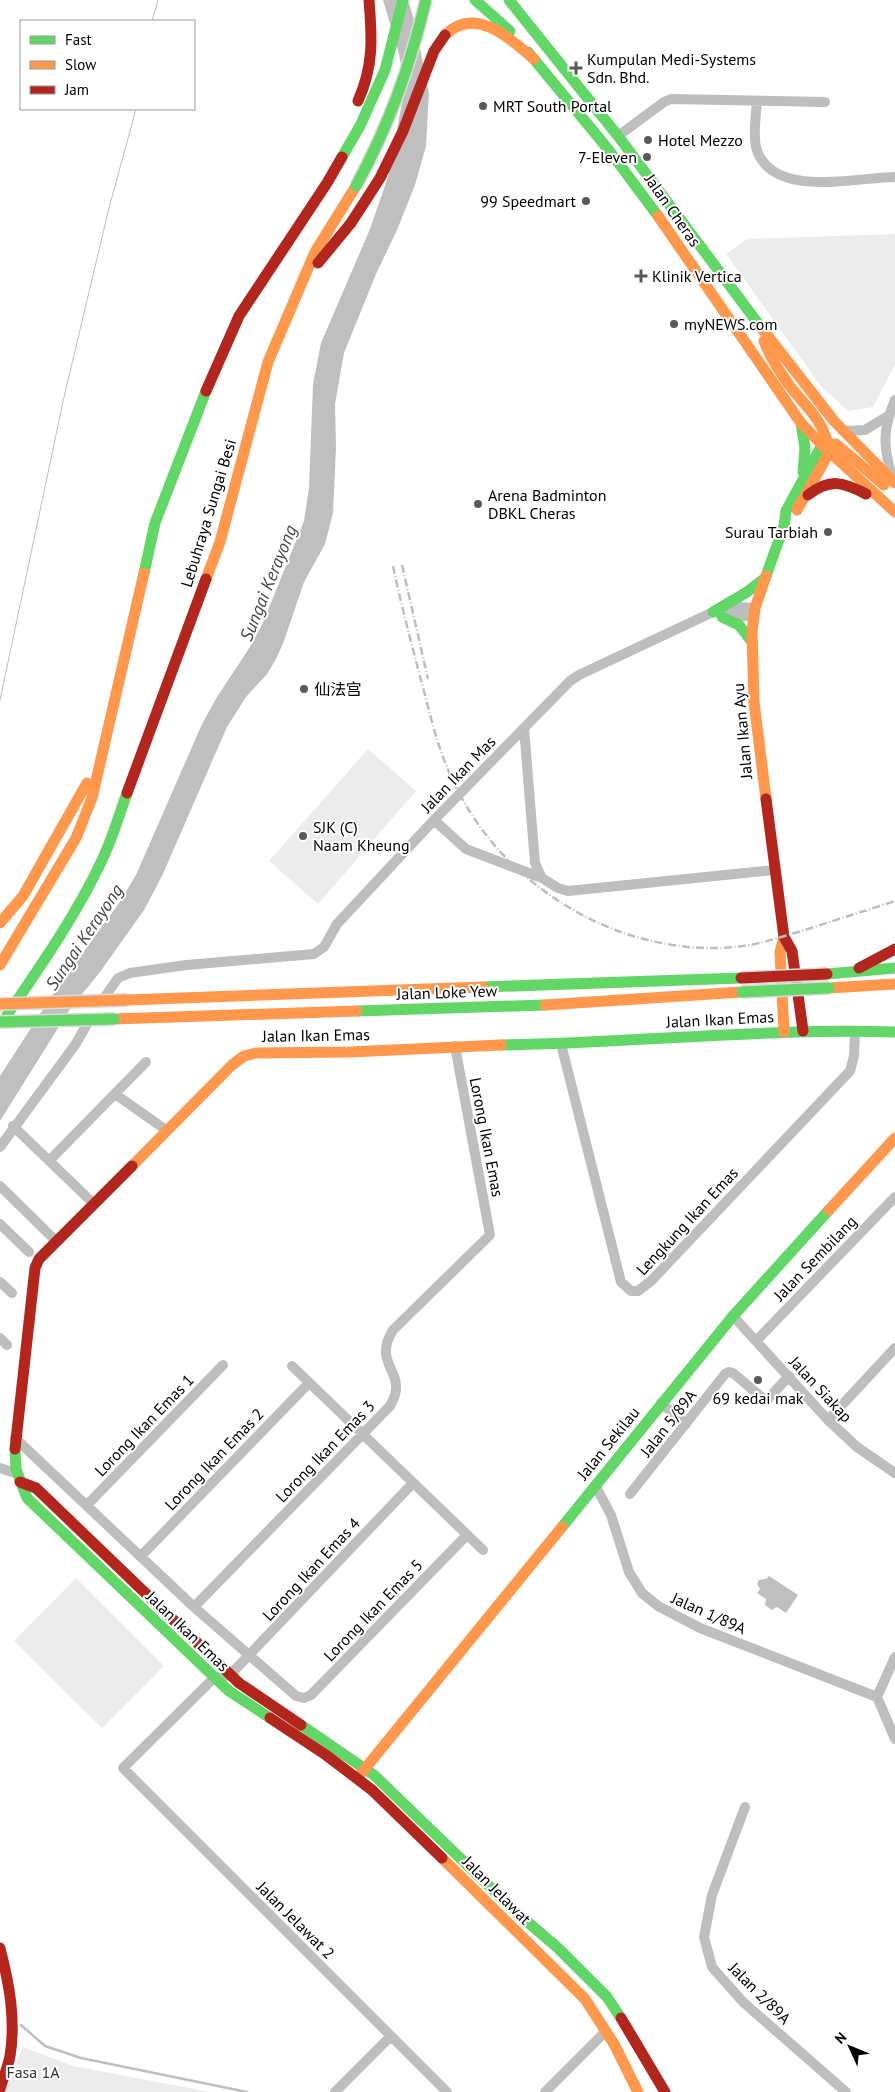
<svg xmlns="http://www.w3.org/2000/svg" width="895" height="2092" viewBox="0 0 895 2092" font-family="'PT Sans','Noto Sans SC',sans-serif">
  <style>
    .green { fill: #ececec }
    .water { fill: #bfbfbf }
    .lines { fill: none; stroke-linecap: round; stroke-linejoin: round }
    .stream { stroke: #bfbfbf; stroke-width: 2.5 }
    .street { stroke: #bebebe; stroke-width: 10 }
    .fast { stroke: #63d668; stroke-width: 11 }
    .slow { stroke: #ff974d; stroke-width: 11 }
    .jam { stroke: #b3261e; stroke-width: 11 }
    .tram { stroke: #bebebe; stroke-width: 1 }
    .rail { stroke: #bebebe; stroke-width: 2.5; stroke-dasharray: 8 2.5 1 2.5; stroke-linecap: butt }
    .fast-bridge-casing { stroke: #dbdbdb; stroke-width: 14; stroke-linecap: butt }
    .slow-bridge-casing { stroke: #dbdbdb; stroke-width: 14; stroke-linecap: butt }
    .jam-bridge-casing { stroke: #dbdbdb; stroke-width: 14; stroke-linecap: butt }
    .fast-bridge { stroke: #63d668; stroke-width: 11 }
    .slow-bridge { stroke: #ff974d; stroke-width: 11 }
    .jam-bridge { stroke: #b3261e; stroke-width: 11 }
    .poi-dot { fill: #595959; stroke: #fff; stroke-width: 2 }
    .labels { text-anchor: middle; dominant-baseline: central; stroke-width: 4; stroke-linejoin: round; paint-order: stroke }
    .poi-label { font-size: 16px; fill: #000; stroke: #fff; text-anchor: start }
    .street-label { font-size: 16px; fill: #000; stroke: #fff }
    .park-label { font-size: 16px; fill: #333; stroke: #fff }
    .water-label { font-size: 18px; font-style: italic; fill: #444; stroke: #fff }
  </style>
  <rect width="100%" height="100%" fill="#fff"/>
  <path class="green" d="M895,234V365L873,407L848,411L820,385L726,254L747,239Z
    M368,749L416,791L318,904L269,861Z
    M76,1578L164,1666L102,1728L14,1641Z
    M23,2047L73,2066L210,2092H3Z"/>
  <path class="water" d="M383,0H408L415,23L429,93L426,146L415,185L397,230L376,274L344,353L335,404L336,448L333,513L325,544L304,582L284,641L276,659L267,674L246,697L227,727L162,876L144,910L100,972L70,1009L0,1121V1076L51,997L119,903L136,875L202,724L217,697L248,650L262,625L304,521L309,488L313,384L321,343L370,229L388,177L405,87L399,54Z
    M769,1576L798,1595L786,1613L777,1607L772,1610L765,1605L766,1599L757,1593L760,1589L757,1584L759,1580L766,1579Z"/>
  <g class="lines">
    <path class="stream" d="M21,2025L45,2046L81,2058L247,2092"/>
    <path class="street" d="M757,101C756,115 753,134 756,147C770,200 857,177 895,177
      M618,136L664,102L671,99L825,102
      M844,431L865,430L888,416
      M893,479C883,448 882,431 895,400
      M724,616H754
      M524,728L535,863L542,878
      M434,820L466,849L542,878L558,888L568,891L774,870
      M102,1001L118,978L130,973L186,965L314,954L324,947L337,924L434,820L570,681L579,675L713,612L738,607L755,608
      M561,1044L621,1282L631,1291H638L651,1281L850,1071L854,1056L855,1031
      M115,1094L166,1130
      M13,1126L93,1203
      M0,1147L75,1045L90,1019
      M49,1161L146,1062
      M0,1186L56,1241
      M0,1224L29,1252
      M0,1282L12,1293
      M733,1316L828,1420L857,1447L895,1473
      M0,1338L7,1345
      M756,1341L895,1197
      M292,1366L483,1550
      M661,1403L686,1424
      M828,1420L895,1348
      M15,1438L194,1607L296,1696L304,1698L311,1695L467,1535
      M0,1468L15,1473
      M413,1483L230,1675L214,1678L123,1768L447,2092
      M595,1485L611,1515L629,1572L642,1593L658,1606L700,1628L877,1697
      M630,1494L725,1374L729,1372L733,1373L766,1401L789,1376
      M87,1505L223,1365
      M141,1556L309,1383
      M194,1607L390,1406C392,1402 394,1399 395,1395C402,1370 373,1362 393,1330L490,1235L455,1046
      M895,1657L877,1697L895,1739
      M745,1807L712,1895L704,1937L712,1967L743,2002L846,2092
      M335,2092L391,2036
      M545,2092L606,2031"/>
    <path class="fast" d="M475,0L510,31
      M509,0L618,136L760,326
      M528,52L608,149L658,216
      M342,157L360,126L385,70L403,0
      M801,423L805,448L803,472
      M144,573L155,523L206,391
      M766,576L784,526L786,511L822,445
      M713,612L747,592L765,578
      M722,617L739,625L752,642
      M827,974L895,968
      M483,987L741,978
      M357,1011L545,1005
      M7,1015C42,964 77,914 103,858C113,837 119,815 127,793
      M501,1045C632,1043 763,1028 895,1032
      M15,1449L16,1469L27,1498L229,1691L270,1718
      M562,1527L733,1316L829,1210
      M301,1725L374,1775L516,1912L558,1948L607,1997L621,2018"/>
    <path class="slow" d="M445,35C476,5 510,39 534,59
      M658,216L801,423L822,445L895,512
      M760,326L834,421L895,483
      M764,341C770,357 779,371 789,385C806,407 827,423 829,453L797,510
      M822,445L836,444L884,485
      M206,579L220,542L268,362L315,252L356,186
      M766,799L754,702L752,632L755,608L766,576
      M0,923L23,896L87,783
      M784,937L780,952L784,1032
      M0,965L76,838L92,798L144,573
      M829,988L895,984
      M127,1000L483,987
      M545,1005L742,992
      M114,1019L357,1011
      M132,1166L232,1065L244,1056L256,1053L350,1052L501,1045
      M829,1210L895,1138
      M359,1776L562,1527
      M442,1858L585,1999L614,2044L638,2092"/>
    <path class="jam" d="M358,101C374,65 372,38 369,0
      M318,263L351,223L380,178L403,131L434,51L445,35
      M206,391L239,316L327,183L342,157
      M808,495C830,478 843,482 866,494
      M127,793L206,579
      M766,799L784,937L792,951L803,1031
      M859,968L895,949
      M15,1449L35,1268L39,1259L132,1166
      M20,1482L36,1488L239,1683L301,1725
      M270,1718L326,1755L372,1790L442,1858
      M0,1948C9,1983 16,2019 10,2056C8,2067 3,2078 0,2089
      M621,2018L665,2092"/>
    <path class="tram" d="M152,21L158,0
      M0,700L64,397L109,208L136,109"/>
    <path class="rail" d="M402,565L428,679
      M393,566C401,604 411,642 421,680C429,709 435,739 447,767C475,836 526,887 592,920C638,942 692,953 743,946C764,943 784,936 805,930C835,920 865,911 895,901"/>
    <defs>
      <path id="fast-bridge" d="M356,186C390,123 409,69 426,0
        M742,992L829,988
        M0,1022L114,1019"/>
      <path id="slow-bridge" d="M0,1004L127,1000"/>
      <path id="jam-bridge" d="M741,978L827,974"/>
    </defs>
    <use href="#fast-bridge" class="fast-bridge-casing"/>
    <use href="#slow-bridge" class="slow-bridge-casing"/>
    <use href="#jam-bridge" class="jam-bridge-casing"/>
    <use href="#fast-bridge" class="fast-bridge"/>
    <use href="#slow-bridge" class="slow-bridge"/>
    <use href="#jam-bridge" class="jam-bridge"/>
  </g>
  <g class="poi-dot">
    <path d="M573.5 60.5h5v5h5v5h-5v5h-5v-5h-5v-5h5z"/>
    <circle cx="483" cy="106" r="5"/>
    <circle cx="648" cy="140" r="5"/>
    <circle cx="647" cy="157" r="5"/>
    <circle cx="586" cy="201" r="5"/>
    <path d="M638.5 268.5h5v5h5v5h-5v5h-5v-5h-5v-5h5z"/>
    <circle cx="674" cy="324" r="5"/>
    <circle cx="478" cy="504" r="5"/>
    <circle cx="828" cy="532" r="5"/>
    <circle cx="304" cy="689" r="5"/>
    <circle cx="303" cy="836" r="5"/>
    <circle cx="758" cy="1380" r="5"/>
  </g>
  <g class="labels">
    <g class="poi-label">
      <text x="587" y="59">Kumpulan Medi-Systems<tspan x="587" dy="18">Sdn. Bhd.</tspan></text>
      <text x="493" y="106">MRT South Portal</text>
      <text x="658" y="140">Hotel Mezzo</text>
      <text x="637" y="157" text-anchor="end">7-Eleven</text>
      <text x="576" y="201" text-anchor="end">99 Speedmart</text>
      <text x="652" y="276">Klinik Vertica</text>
      <text x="684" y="324">myNEWS.com</text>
      <text x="488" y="495">Arena Badminton<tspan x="488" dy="18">DBKL Cheras</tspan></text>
      <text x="818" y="532" text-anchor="end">Surau Tarbiah</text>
      <text x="314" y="689">仙法宫</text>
      <text x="313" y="827">SJK (C)<tspan x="313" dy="18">Naam Kheung</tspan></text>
      <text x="758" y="1398" text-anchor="middle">69 kedai mak</text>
    </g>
    <g class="street-label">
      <text transform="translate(673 210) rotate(55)">Jalan Cheras</text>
      <text transform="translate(208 513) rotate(-73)">Lebuhraya Sungai Besi</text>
      <text transform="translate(742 731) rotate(-95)">Jalan Ikan Ayu</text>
      <text transform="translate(458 774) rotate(-46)">Jalan Ikan Mas</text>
      <text transform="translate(447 992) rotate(-2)">Jalan Loke Yew</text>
      <text transform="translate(720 1019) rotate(-3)">Jalan Ikan Emas</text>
      <text transform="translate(316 1035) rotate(-1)">Jalan Ikan Emas</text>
      <text transform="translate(487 1137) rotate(79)">Lorong Ikan Emas</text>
      <text transform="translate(687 1221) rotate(-47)">Lengkung Ikan Emas</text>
      <text transform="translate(815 1258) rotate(-46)">Jalan Sembilang</text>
      <text transform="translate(821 1389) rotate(47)">Jalan Siakap</text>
      <text transform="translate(668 1423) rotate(-52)">Jalan 5/89A</text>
      <text transform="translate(144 1425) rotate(-46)">Lorong Ikan Emas 1</text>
      <text transform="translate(608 1443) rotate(-51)">Jalan Sekilau</text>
      <text transform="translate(325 1451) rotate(-46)">Lorong Ikan Emas 3</text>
      <text transform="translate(214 1459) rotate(-46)">Lorong Ikan Emas 2</text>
      <text transform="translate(311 1569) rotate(-47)">Lorong Ikan Emas 4</text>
      <text transform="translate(373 1610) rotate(-46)">Lorong Ikan Emas 5</text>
      <text transform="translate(709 1613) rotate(24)">Jalan 1/89A</text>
      <text transform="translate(188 1631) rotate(44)">Jalan Ikan Emas</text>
      <text transform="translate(497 1890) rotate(45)">Jalan Jelawat</text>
      <text transform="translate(296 1920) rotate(45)">Jalan Jelawat 2</text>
      <text transform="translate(760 1993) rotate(45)">Jalan 2/89A</text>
    </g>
    <g class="park-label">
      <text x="33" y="2072">Fasa 1A</text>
    </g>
    <g class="water-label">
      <text transform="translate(268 583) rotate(-68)">Sungai Kerayong</text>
      <text transform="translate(84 937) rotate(-56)">Sungai Kerayong</text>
    </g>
  </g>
  <rect x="20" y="20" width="175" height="90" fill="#ffffff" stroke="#999999"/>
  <rect x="30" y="36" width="25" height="8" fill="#63d668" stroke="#999999"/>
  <text x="65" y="45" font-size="15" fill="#000000">Fast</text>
  <rect x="30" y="61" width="25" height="8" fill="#ff974d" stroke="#999999"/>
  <text x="65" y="70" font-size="15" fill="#000000">Slow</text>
  <rect x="30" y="86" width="25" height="8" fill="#b3261e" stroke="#999999"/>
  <text x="65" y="95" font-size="15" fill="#000000">Jam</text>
  <g transform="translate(850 2047) rotate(314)" stroke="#ffffff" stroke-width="4" paint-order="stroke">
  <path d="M0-4L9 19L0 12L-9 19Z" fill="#000000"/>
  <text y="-8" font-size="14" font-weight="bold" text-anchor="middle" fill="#000000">N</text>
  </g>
</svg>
